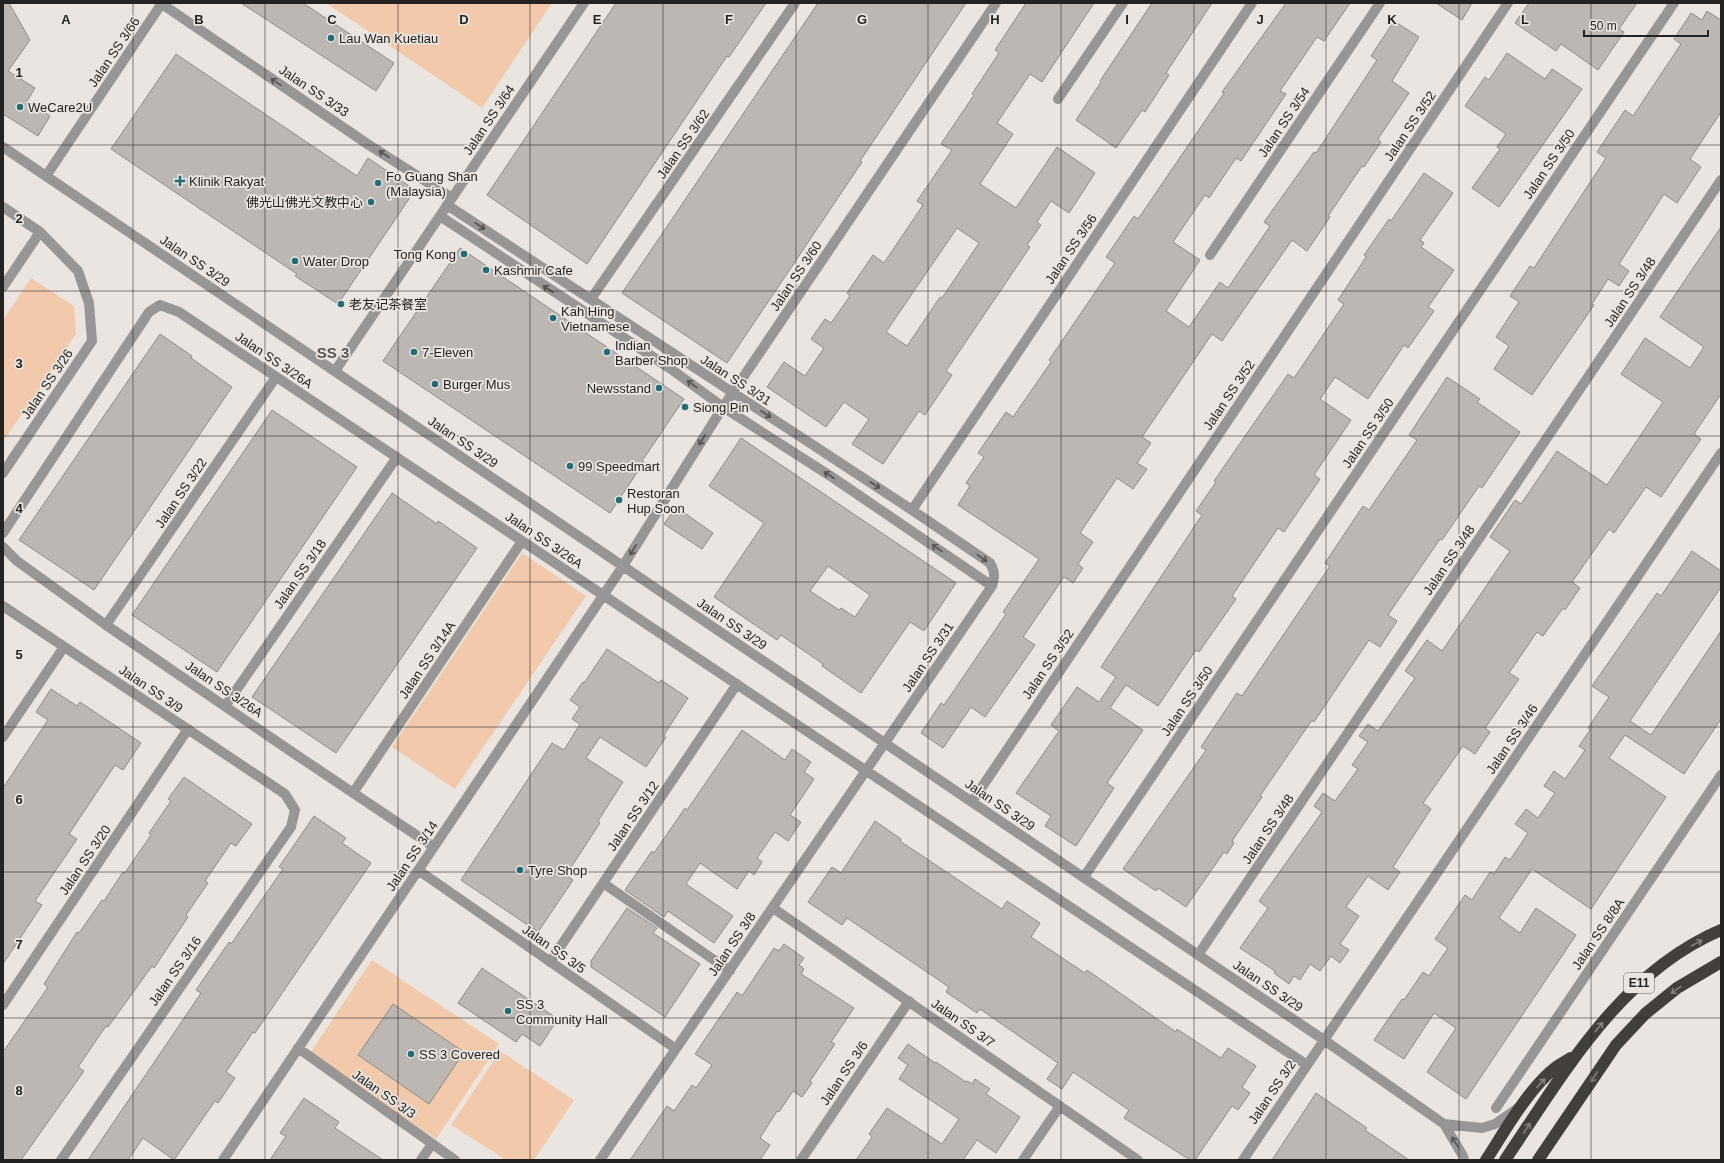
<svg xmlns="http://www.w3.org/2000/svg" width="1724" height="1163" viewBox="0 0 1724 1163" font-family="Arial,'Noto Sans SC',sans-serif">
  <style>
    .green { fill: #f2caab }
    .building { fill: #bcb7b3; stroke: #908b88; fill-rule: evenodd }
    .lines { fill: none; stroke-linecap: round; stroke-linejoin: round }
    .minor { stroke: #989694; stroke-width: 10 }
    .highway { stroke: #433f3b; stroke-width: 12 }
    .oneway { stroke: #53514f }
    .oneway2 { stroke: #86817d }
    .grid { fill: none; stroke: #252321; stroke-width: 1; stroke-opacity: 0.55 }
    .poi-dot { fill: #236c77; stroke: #eae5e1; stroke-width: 1.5 }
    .labels { text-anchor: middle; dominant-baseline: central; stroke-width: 3.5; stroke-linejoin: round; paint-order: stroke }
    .shield { fill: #eae5e1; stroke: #605d5b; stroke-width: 1 }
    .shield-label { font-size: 12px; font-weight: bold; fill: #252321 }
    .poi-label { font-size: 13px; fill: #252321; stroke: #eae5e1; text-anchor: start }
    .street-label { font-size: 13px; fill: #252321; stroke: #eae5e1 }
    .quarter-label { font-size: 15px; font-weight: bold; fill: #595451; stroke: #eae5e1 }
    .grid-label { font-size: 13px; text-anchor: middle; font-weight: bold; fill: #252321; stroke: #eae5e1; stroke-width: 3.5; stroke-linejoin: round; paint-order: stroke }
  </style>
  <rect width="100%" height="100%" fill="#eae5e1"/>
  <path class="green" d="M326,3H552L482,108Z
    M31,278L74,306L76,334L3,442V320Z
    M522,553L586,596L455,789L392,747Z
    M372,960L499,1044L436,1139L309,1055Z
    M500,1051L574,1100L534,1160H506L451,1125Z"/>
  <path class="building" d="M3,3H9L30,40L8,71L35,88L27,101L50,116L38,136L3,114Z
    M241,3H303L394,63L376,91Z
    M616,3H766L729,57L727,56L587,264L487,195Z
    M818,3H966L860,161L862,162L727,363L622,293Z
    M1026,3H1094L1042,82L1030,74L997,123L1013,134L980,184L1016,208L1057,147L1095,173L1069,213L1051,201L1037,222L1041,225L1027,245L1030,247L946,371L952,375L925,415L919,411L883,464L852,444L869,419L844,402L826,427L767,387L784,362L805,376L824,348L811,339L825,319L831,323L850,296L847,293L873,255L884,263L923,205L917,201L952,150L941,144L974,95L972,94L999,53L995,50ZM957,228L979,243L942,298L940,297L907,346L886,332Z
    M1152,3H1212L1166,73L1169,75L1145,112L1142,110L1116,148L1076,120L1101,82L1100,81Z
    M1286,3H1350L1324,41L1317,37L1280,91L1286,94L1241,161L1236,158L1209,198L1205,195L1173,242L1200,260L1166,311L1189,327L1220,282L1228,288L1270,226L1264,222L1314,152L1316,153L1377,60L1371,56L1394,21L1419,37L1392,81L1409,93L1378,139L1381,142L1364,167L1362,166L1328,216L1330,217L1307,251L1292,240L1222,341L1212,334L1142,437L1151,443L1137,463L1147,469L1133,489L1117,478L1080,533L1093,542L1078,564L1083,568L1073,583L1064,577L1023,637L1035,645L985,717L971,707L943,748L921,733L941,703L944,705L1006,614L1003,612L1039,559L958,505L970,486L966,483L984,457L978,453L1006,412L1013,417L1051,362L1049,360L1115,263L1106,257L1134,216L1138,219L1224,93L1222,92Z
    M1436,3H1472L1462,20Z
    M1529,3H1637L1619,29L1624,32L1598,70L1561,44L1556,51L1515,23Z
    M1707,11L1721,20V112L1690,159L1701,167L1677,203L1664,194L1619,264L1629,271L1619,286L1608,279L1592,304L1594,305L1532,395L1494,369L1509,346L1496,337L1519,302L1510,296L1530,266L1534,268L1606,158L1597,152L1625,110L1633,116L1681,44L1674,39L1691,13L1702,20Z
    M1507,53L1545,79L1552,69L1582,89L1499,207L1472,188L1500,149L1497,147L1506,134L1465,106L1485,77L1489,80Z
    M176,54L357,176L368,158L415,190L338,304L295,276L297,274L111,149Z
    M1424,173L1453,193L1420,240L1424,243L1421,247L1454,270L1428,307L1434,311L1408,348L1404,345L1368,399L1335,377L1320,399L1351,420L1314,475L1320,479L1284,532L1278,528L1232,596L1236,599L1199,652L1196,650L1158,706L1126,685L1110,708L1143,730L1107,783L1114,788L1076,846L1045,826L1051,816L1016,793L1059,731L1051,725L1077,687L1099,702L1116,677L1101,667L1202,515L1196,511L1216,482L1214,481L1288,374L1294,378L1344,304L1338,300L1366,257L1364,255L1389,219L1391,221Z
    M1721,227V394L1694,434L1701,439L1661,497L1646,487L1614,533L1609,529L1572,582L1580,588L1565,610L1563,608L1543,636L1537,632L1509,673L1519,679L1485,728L1490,732L1475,754L1463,746L1423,803L1431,809L1393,867L1400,872L1388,890L1368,876L1346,907L1359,916L1340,944L1349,950L1340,963L1331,956L1320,971L1310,964L1300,980L1294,976L1289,984L1274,973L1275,971L1240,948L1268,908L1259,901L1322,812L1314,806L1323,793L1335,801L1358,769L1352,765L1368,742L1359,736L1368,724L1378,731L1415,678L1405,671L1427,640L1442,651L1510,551L1490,537L1515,500L1521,504L1557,451L1607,485L1663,402L1621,374L1645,338L1690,368L1704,347L1660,317Z
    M460,248L684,399L642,461L644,462L610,513L383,361Z
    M160,334L192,356L191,358L232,387L94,590L19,540Z
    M1447,377L1480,399L1477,402L1520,432L1482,488L1479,486L1442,540L1440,539L1388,615L1397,621L1380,647L1369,640L1314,722L1312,720L1260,796L1262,797L1232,841L1234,843L1227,854L1224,852L1186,907L1158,888L1156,891L1123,869L1206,750L1201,747L1237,693L1242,696L1330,566L1325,563L1363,506L1369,510L1417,440L1409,435Z
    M272,410L357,467L217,672L132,615Z
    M741,438L956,583L924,631L910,622L861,693L822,666L823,664L781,635L777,640L714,597L764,523L709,486ZM828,566L870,595L855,617L841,608L839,610L810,591Z
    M392,493L437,524L438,521L477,548L336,753L252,697Z
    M676,507L713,533L702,549L664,524Z
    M1692,551L1721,571V587L1630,721L1651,735L1721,631V719L1684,774L1625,735L1609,758L1666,797L1591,909L1532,869L1499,918L1520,933L1536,908L1576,935L1466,1099L1427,1072L1456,1028L1434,1013L1404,1059L1374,1040L1402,999L1404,1000L1423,972L1429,976L1448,948L1435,939L1465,895L1472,900L1490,872L1494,874L1505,857L1510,860L1528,833L1515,824L1526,809L1538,818L1555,793L1544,786L1554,771L1565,779L1585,750L1579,746L1590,730L1588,728L1609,697L1592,686L1657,593L1661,596Z
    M607,649L659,683L661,680L688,698L664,735L666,737L646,767L600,737L586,758L623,782L598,821L600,823L566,875L573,880L538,932L461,880L552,743L564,750L580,724L572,719L580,707L570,700L583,682L584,683Z
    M51,689L77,706L80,702L141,743L123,770L115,765L69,834L77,839L35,901L42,905L3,964V788L48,720L36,712Z
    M742,730L785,760L792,749L811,762L804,772L814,779L790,815L801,822L788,841L775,832L757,858L762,862L754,875L749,871L737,889L700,863L686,884L733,916L714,943L668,911L664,917L625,890L652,851L654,853L685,808L687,810Z
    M184,777L252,824L236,846L231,843L205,881L208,883L186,915L188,917L154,968L152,966L108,1027L106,1026L78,1067L84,1071L21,1160H3V1052L48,987L44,984L77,932L79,933L102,900L104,901L123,872L124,874L151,835L149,833L171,801L168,799Z
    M314,816L346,838L342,843L371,863L255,1033L253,1032L226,1072L235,1078L218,1103L215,1101L174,1160L143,1138L128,1160H88L201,993L196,990L229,942L231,944L283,869L279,867Z
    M875,821L901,839L900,841L1002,909L1007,901L1040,923L1031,937L1085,973L1087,970L1176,1032L1177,1029L1221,1058L1228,1048L1256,1066L1242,1087L1250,1093L1238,1110L1232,1106L1195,1160H1190L1124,1118L1129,1110L1073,1072L1062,1089L1047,1079L1058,1063L980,1009L977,1013L946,992L949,987L847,918L842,925L808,902L832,867L841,873Z
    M627,908L657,928L653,933L700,964L665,1017L591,967V961Z
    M784,944L804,958L799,965L804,969L801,974L854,1008L831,1042L835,1044L810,1081L812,1083L802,1097L793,1091L779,1112L777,1111L760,1138L770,1145L760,1160H630L667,1106L674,1111L692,1085L696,1088L712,1065L695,1054L737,992L742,996L774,948L779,951Z
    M482,968L558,1019L540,1046L522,1034L516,1042L458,1003Z
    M393,1004L464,1052L429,1104L358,1055Z
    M908,1044L935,1063L936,1062L966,1082L967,1081L972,1084L975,1079L990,1089L986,1094L1020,1117L996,1153L977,1140L963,1160H856L872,1137L869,1134L887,1108L942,1144L959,1119L899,1079L908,1065L898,1058Z
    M1316,1093L1367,1128L1365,1130L1409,1160H1272Z
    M304,1098L339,1122L335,1128L383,1160H270L286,1136L280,1133Z"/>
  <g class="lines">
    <path class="minor" d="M162,4L369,145L452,198
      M1058,99L1123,3
      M3,147L1324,1040L1444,1124L1463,1156L1464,1160
      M46,176L162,3
      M447,205L912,510L990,563C995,572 995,576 992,586L600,1160
      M3,207L40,232L78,271L89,303L92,341L3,473
      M440,216L671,369L723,407L835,479L992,586
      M1210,255L1380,3
      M3,287L40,232
      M591,299L795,3
      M335,371L584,3
      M912,510L1252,3
      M3,533L149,312L160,305L179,312L1307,1065
      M3,547L17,561L106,625L289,750L434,847
      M3,606L285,794L295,810L291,827L61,1160
      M106,625L276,377
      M226,705L397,457
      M3,737L64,647
      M353,793L522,541
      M972,802L1508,3
      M418,870L676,1049
      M1084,877L1674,3
      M603,883L730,971
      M773,908L1138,1160
      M1198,955L1721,180
      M550,962L737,684
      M3,1005L188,729
      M298,1048L455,1160
      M1496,1108L1721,775
      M1444,1124L1482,1128L1495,1124L1518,1108
      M223,1160L623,566L723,407L996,3
      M421,1160L432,1144
      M801,1160L909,1001
      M1023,1160L1060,1106
      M1243,1160L1721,453"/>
    <path class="highway" d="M1486,1160C1505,1131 1528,1089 1555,1068C1560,1064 1566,1061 1571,1058
      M1505,1160C1564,1073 1620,973 1721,930
      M1538,1160L1616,1045L1645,1014L1677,988L1721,962"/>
  </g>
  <defs><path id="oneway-shaft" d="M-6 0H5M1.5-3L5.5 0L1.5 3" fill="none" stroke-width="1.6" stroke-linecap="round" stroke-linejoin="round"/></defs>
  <g class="oneway">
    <use href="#oneway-shaft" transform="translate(276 82) rotate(-146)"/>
    <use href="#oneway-shaft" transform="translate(384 154) rotate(-147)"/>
    <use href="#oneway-shaft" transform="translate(480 226) rotate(33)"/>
    <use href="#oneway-shaft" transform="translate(548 289) rotate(-147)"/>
    <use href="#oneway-shaft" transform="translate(692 384) rotate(-144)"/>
    <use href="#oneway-shaft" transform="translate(766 414) rotate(33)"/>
    <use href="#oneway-shaft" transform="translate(702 440) rotate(122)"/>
    <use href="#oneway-shaft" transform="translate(829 475) rotate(-147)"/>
    <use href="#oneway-shaft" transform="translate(875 485) rotate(33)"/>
    <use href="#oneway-shaft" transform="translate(937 548) rotate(-146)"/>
    <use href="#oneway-shaft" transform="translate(633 550) rotate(122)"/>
    <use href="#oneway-shaft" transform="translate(982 558) rotate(35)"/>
    <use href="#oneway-shaft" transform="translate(1455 1142) rotate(-122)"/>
  </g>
  <g class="oneway2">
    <use href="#oneway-shaft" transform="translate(1697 943) rotate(-28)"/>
    <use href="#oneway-shaft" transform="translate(1676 990) rotate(144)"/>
    <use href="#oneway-shaft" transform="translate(1599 1027) rotate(-51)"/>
    <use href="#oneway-shaft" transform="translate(1594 1077) rotate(124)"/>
    <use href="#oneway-shaft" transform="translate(1541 1083) rotate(-47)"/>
    <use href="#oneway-shaft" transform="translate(1527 1128) rotate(-57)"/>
  </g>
  <path class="grid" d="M133,3V1160M265,3V1160M398,3V1160M530,3V1160M663,3V1160M796,3V1160M928,3V1160M1061,3V1160M1194,3V1160M1326,3V1160M1459,3V1160M1591,3V1160M3,145H1721M3,291H1721M3,436H1721M3,582H1721M3,727H1721M3,872H1721M3,1018H1721"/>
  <g class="poi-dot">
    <circle cx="331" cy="38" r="4"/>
    <circle cx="20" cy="107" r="4"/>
    <path d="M178 175h4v4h4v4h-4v4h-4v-4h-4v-4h4z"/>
    <circle cx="378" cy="183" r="4"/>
    <circle cx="371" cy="202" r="4"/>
    <circle cx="464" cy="254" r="4"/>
    <circle cx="295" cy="261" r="4"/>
    <circle cx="486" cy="270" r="4"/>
    <circle cx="341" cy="304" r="4"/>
    <circle cx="553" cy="318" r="4"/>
    <circle cx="414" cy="352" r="4"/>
    <circle cx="607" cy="352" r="4"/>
    <circle cx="435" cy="384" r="4"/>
    <circle cx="659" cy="388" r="4"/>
    <circle cx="685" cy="407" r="4"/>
    <circle cx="570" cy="466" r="4"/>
    <circle cx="619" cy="500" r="4"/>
    <circle cx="520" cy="870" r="4"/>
    <circle cx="508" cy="1011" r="4"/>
    <circle cx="411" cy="1054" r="4"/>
  </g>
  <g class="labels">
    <rect class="shield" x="1624" y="973" width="30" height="20" rx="3"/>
    <g class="shield-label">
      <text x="1639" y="983">E11</text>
    </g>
    <g class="poi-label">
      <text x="339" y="38">Lau Wan Kuetiau</text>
      <text x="28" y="107">WeCare2U</text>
      <text x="386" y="176">Fo Guang Shan<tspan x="386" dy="15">(Malaysia)</tspan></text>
      <text x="189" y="181">Klinik Rakyat</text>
      <text x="363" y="202" text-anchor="end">佛光山佛光文教中心</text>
      <text x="456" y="254" text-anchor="end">Tong Kong</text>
      <text x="303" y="261">Water Drop</text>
      <text x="494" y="270">Kashmir Cafe</text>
      <text x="349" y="304">老友记茶餐室</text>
      <text x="561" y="311">Kah Hing<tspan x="561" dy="15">Vietnamese</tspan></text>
      <text x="615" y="345">Indian<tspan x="615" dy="15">Barber Shop</tspan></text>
      <text x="422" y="352">7-Eleven</text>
      <text x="443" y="384">Burger Mus</text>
      <text x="651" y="388" text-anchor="end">Newsstand</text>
      <text x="693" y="407">Siong Pin</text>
      <text x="578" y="466">99 Speedmart</text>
      <text x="627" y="493">Restoran<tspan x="627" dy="15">Hup Soon</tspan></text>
      <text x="528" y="870">Tyre Shop</text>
      <text x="516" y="1004">SS 3<tspan x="516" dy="15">Community Hall</tspan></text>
      <text x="419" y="1054">SS 3 Covered</text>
    </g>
    <g class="street-label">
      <text transform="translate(114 52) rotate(-56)">Jalan SS 3/66</text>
      <text transform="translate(314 91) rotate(34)">Jalan SS 3/33</text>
      <text transform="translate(489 120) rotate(-56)">Jalan SS 3/64</text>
      <text transform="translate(1284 122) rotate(-56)">Jalan SS 3/54</text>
      <text transform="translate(1410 126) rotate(-56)">Jalan SS 3/52</text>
      <text transform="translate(683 144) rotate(-55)">Jalan SS 3/62</text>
      <text transform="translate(1549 164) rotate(-56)">Jalan SS 3/50</text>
      <text transform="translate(1071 249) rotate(-56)">Jalan SS 3/56</text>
      <text transform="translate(195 261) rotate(34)">Jalan SS 3/29</text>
      <text transform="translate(796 276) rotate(-56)">Jalan SS 3/60</text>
      <text transform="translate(1630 292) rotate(-56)">Jalan SS 3/48</text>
      <text transform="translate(274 360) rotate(34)">Jalan SS 3/26A</text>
      <text transform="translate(736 380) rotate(33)">Jalan SS 3/31</text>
      <text transform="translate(47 384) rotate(-56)">Jalan SS 3/26</text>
      <text transform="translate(1229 395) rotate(-56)">Jalan SS 3/52</text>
      <text transform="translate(1368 433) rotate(-56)">Jalan SS 3/50</text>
      <text transform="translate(463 442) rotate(34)">Jalan SS 3/29</text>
      <text transform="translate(181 493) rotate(-56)">Jalan SS 3/22</text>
      <text transform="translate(544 540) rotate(34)">Jalan SS 3/26A</text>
      <text transform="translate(1449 560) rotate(-56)">Jalan SS 3/48</text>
      <text transform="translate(300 574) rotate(-55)">Jalan SS 3/18</text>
      <text transform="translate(732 624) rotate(34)">Jalan SS 3/29</text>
      <text transform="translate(928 657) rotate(-56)">Jalan SS 3/31</text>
      <text transform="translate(427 660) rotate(-56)">Jalan SS 3/14A</text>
      <text transform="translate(1048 664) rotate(-56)">Jalan SS 3/52</text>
      <text transform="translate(151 689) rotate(34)">Jalan SS 3/9</text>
      <text transform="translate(224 689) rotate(34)">Jalan SS 3/26A</text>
      <text transform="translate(1187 701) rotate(-56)">Jalan SS 3/50</text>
      <text transform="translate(1512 739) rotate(-56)">Jalan SS 3/46</text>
      <text transform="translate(1000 805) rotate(34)">Jalan SS 3/29</text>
      <text transform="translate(633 816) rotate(-56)">Jalan SS 3/12</text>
      <text transform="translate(1268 829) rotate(-56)">Jalan SS 3/48</text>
      <text transform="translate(412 856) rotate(-56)">Jalan SS 3/14</text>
      <text transform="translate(85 860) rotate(-56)">Jalan SS 3/20</text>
      <text transform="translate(1598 934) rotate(-56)">Jalan SS 8/8A</text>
      <text transform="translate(732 944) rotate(-56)">Jalan SS 3/8</text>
      <text transform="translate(554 949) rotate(35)">Jalan SS 3/5</text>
      <text transform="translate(175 971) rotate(-55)">Jalan SS 3/16</text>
      <text transform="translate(1268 986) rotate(34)">Jalan SS 3/29</text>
      <text transform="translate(963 1023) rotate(35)">Jalan SS 3/7</text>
      <text transform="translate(844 1073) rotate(-56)">Jalan SS 3/6</text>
      <text transform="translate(1272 1092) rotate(-56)">Jalan SS 3/2</text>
      <text transform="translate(384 1094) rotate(35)">Jalan SS 3/3</text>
    </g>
    <g class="quarter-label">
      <text x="333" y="352">SS 3</text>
    </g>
  </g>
  <g class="grid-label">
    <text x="66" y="24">A</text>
    <text x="199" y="24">B</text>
    <text x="332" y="24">C</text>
    <text x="464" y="24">D</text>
    <text x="597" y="24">E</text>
    <text x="729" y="24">F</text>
    <text x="862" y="24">G</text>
    <text x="995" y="24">H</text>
    <text x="1127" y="24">I</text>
    <text x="1260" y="24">J</text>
    <text x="1392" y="24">K</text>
    <text x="1525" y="24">L</text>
    <text x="19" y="77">1</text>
    <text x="19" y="223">2</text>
    <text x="19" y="368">3</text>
    <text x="19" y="513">4</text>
    <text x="19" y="659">5</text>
    <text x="19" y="804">6</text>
    <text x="19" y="949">7</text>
    <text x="19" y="1095">8</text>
  </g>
  <rect width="1724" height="1163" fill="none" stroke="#252321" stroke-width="8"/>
  <path d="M1584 30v6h124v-6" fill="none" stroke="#252321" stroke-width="2"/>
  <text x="1590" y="30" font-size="12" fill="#252321" stroke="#eae5e1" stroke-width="3" paint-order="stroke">50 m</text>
</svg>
